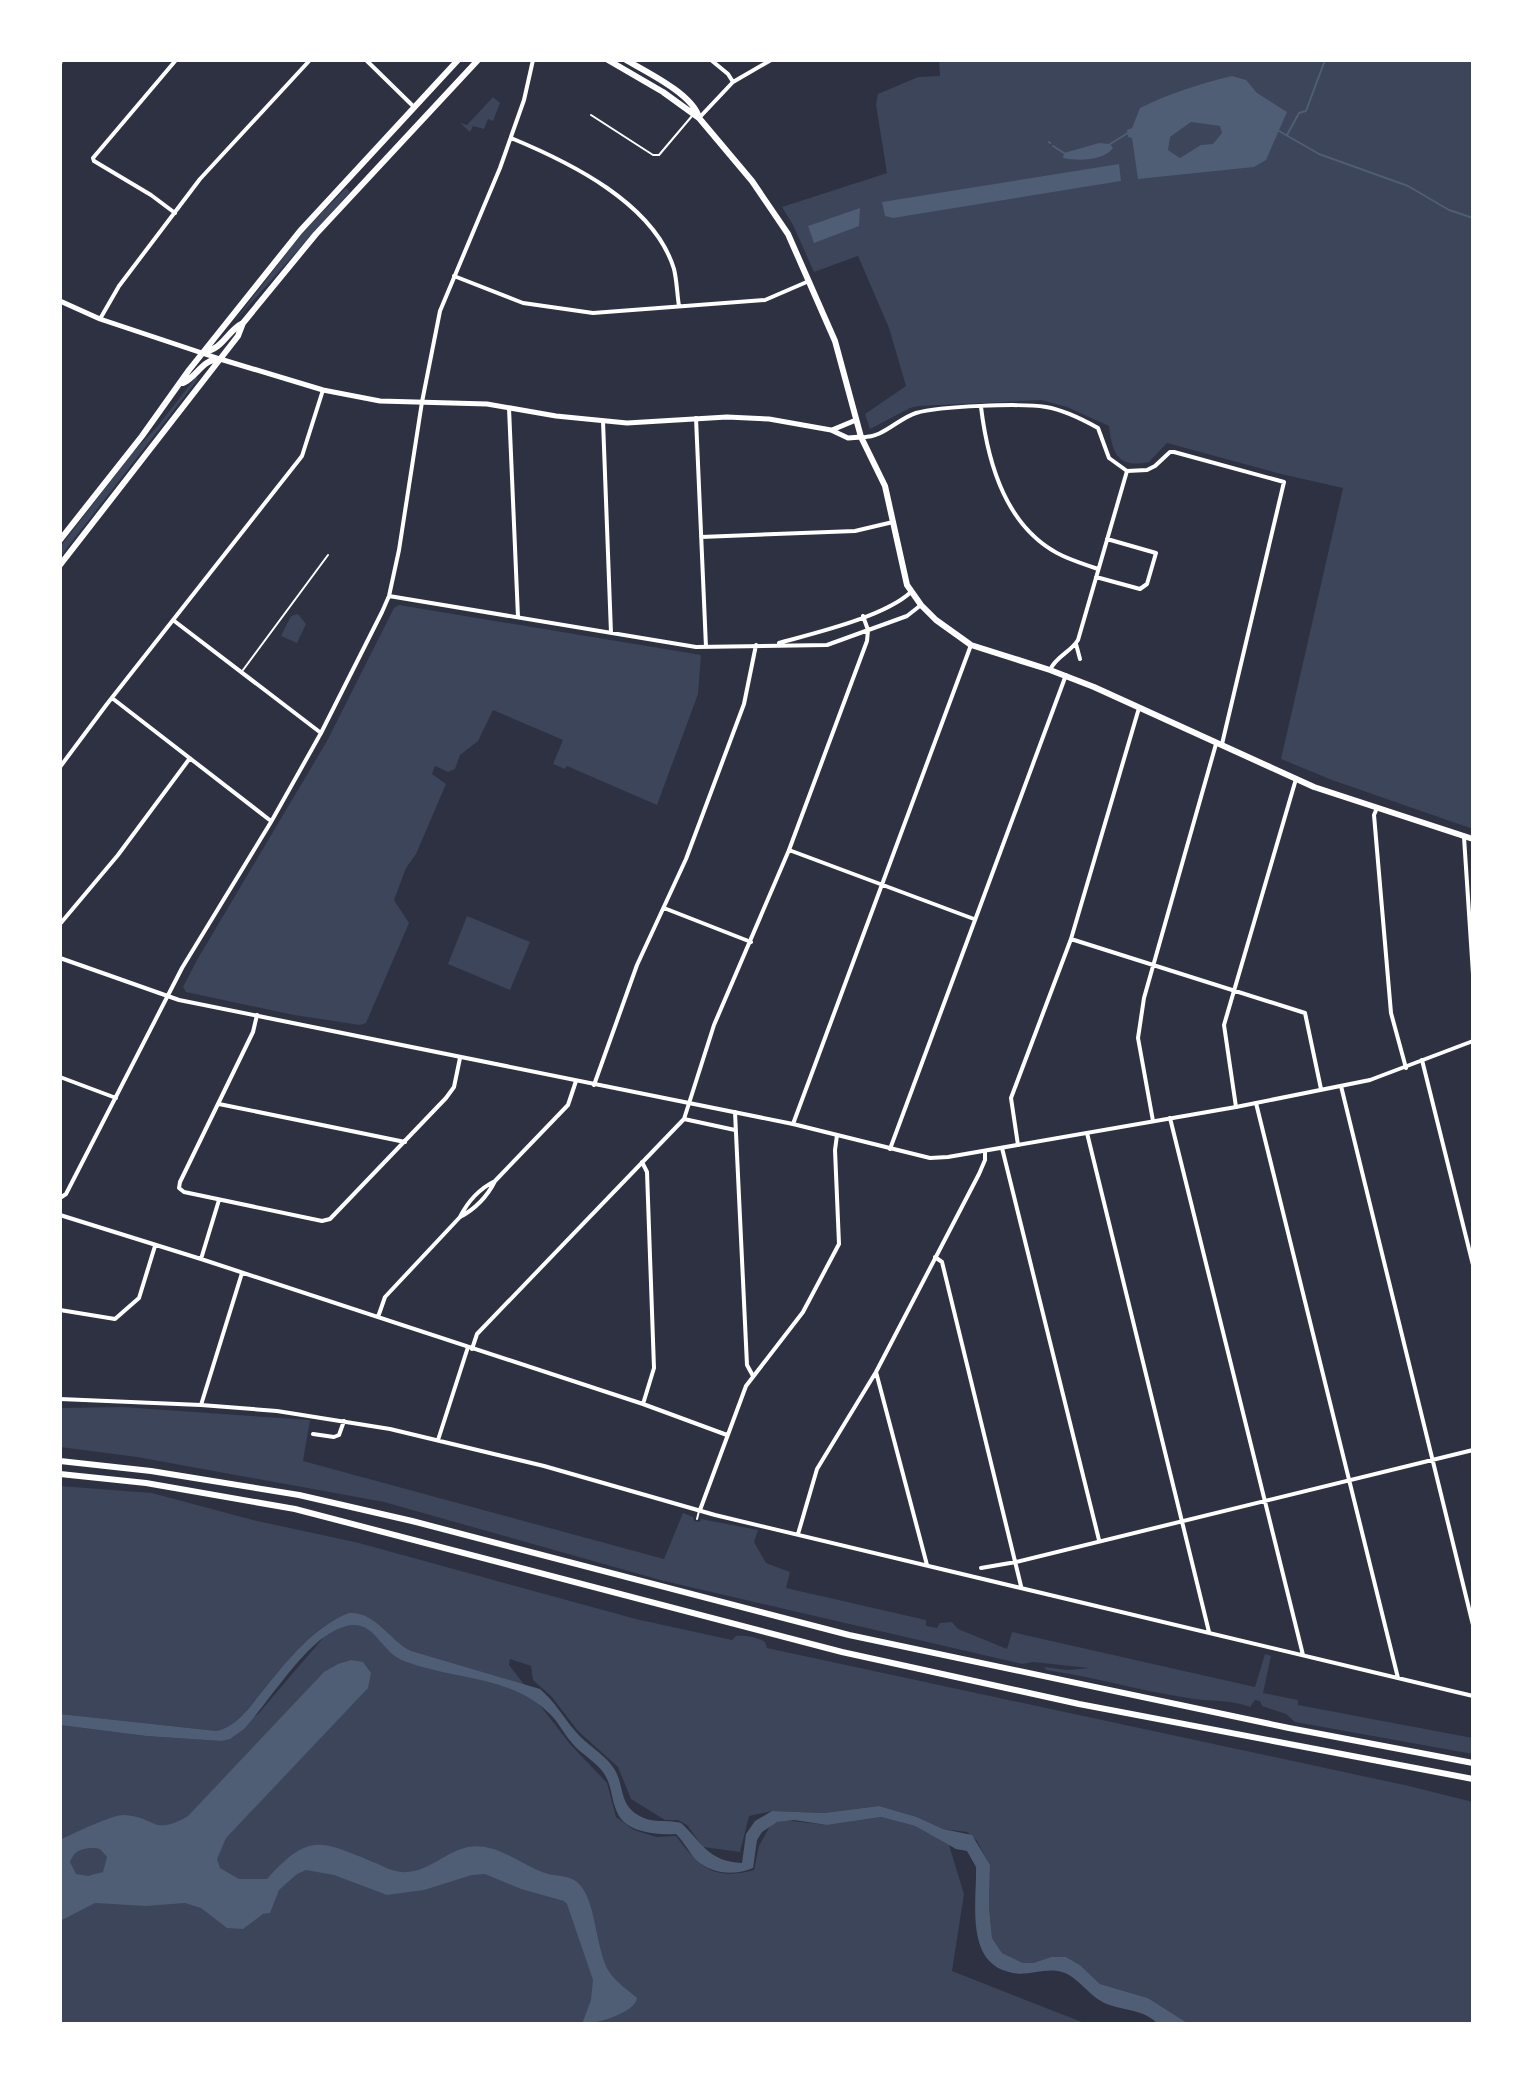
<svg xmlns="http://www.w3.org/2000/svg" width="1533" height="2084" viewBox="0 0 1533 2084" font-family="Bitter,serif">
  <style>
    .green { fill: #3c4559 }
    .water { fill: #4f5d75; fill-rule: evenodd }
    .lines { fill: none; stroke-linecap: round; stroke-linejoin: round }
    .stream { stroke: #4f5d75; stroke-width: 2 }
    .service { stroke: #fff; stroke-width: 2 }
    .minor { stroke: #fff; stroke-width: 4 }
    .tertiary { stroke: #fff; stroke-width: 4 }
    .secondary { stroke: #fff; stroke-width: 5 }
    .primary { stroke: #fff; stroke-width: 6 }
    .trunk { stroke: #fff; stroke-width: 6 }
  </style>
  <rect width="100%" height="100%" fill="#2d3142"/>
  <path class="green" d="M939,60H1473V829L1332,780L1281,759L1343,488L1281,474L1167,443L1149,462C1117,469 1112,452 1109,426L1067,407L1041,400L919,406L910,408L870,429L865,414L906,386L889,328L858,256L814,272L793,225L782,207L887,173L876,105L878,94L918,77L940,76Z
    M493,97L500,103L493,121L488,119L484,129L473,126L470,132L460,123L467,125Z
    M346,188L350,192L234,322L301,234Z
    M196,377L198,379L60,557V547L132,453L157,427Z
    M399,605L701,655L698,694L657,805L567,766L565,769L553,764L563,740L493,710L478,741L460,755L455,769L448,772L435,766L432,774L446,784L416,854L406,868L394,900L409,923L366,1023L360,1025L294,1015L186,992L183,987L197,960L327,741L394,608Z
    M298,614L306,624L297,643L281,636L291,616Z
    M467,916L530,942L510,990L448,964Z
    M122,1407L310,1420L303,1461L664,1559L683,1513L693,1517L694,1521L700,1522L701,1519L758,1530L754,1542L766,1563L790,1572L786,1588L926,1620V1626L937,1628L940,1623L952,1622L958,1629L1007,1649L1012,1632L1255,1687L1265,1654L1271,1656L1263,1693L1298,1700V1705L1473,1738V1754L1295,1722L1286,1714L1262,1706L1260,1701L1255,1700L1250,1707C1229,1699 1210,1702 1188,1698C1141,1691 1094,1677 1046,1670L1044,1667L1068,1670L1089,1668L1033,1662L1022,1664L664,1581L384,1502L137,1457L60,1447V1408Z
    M60,1486L152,1493L253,1520L359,1543L636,1619L732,1640L736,1636C745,1635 757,1637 765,1642L767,1648L1409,1786L1473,1802V2024H1189L1148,1998L1100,1984L1080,1965L1066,1957H1051L1033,1963H1023L1002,1953L992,1938L989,1907L990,1866L977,1841L967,1832L943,1829L917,1817L879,1806L824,1813L772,1811L749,1816L740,1852L703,1847L687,1825L678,1820H665L631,1799L618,1767L578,1731L551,1696L533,1680L531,1666L510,1659L509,1665L570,1744L607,1783L616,1817L634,1830L656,1837L676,1836C699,1867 713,1881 754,1870L759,1846L771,1824L783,1820L827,1825L881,1817L915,1826L949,1845L964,1894L952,1971L1087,2024H60V1725L146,1736L221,1741L258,1714L341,1617C310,1630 285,1664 263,1690C251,1705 238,1726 217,1731L60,1714Z"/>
  <path class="water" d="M1232,76L1246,80L1257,93L1287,112L1266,160L1254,167L1138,179L1132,138L1128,137L1127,130L1132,128L1140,108C1170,93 1199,84 1232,76ZM1191,122L1220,126L1222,133L1213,144L1201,145L1180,158L1168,150L1170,137Z
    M1099,143L1110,144L1113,148C1104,161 1078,161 1063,158L1064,153Z
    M1119,164L1121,181L893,218L885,216L882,202Z
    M860,208L859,226L814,243L808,226Z
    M349,1613C375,1611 389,1640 411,1651L540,1689C555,1702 563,1717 576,1732C587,1745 603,1753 613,1767C625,1784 618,1803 638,1815C652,1824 666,1819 681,1823C703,1843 707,1861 742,1863L746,1834L755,1821L772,1811L824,1813L879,1806L917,1817L943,1829L972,1835L990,1865L989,1907L992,1938L1002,1953L1023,1963H1033L1051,1957H1066L1080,1965L1100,1984L1148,1998L1189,2024H1158C1143,2009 1125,2011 1107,2004C1090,1998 1079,1977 1062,1972C1046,1967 1030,1976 1013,1973C964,1965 977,1902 976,1867L967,1851L956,1849L915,1826L881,1817L827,1825L794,1820L777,1822L762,1832L757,1840L753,1868C735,1876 711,1874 696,1860C689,1852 684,1842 676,1834C658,1835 625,1833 617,1812C611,1799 612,1784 603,1772C595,1761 581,1754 572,1743C564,1734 559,1723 550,1714C512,1675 452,1680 404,1661C376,1650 374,1610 334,1631C303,1646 268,1703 244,1729L230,1739L221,1741L146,1736L60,1725V1714L217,1731C238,1726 251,1705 264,1689C288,1660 313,1627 349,1613Z
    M351,1660L363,1662L371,1673L368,1688L226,1838L217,1859L220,1868L239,1879H267C311,1830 322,1842 378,1864C386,1868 397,1873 407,1872C429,1871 447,1851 468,1847C498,1842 521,1866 548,1874C557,1876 570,1876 577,1882C597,1898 595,1952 610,1973C616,1982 628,1990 637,1998C635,2013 596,2024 582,2024L591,2000L593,1980L567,1904L564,1901L521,1889L485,1874L472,1875L424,1890L387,1895L334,1875L306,1870L297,1874L279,1890L270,1913L263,1914L243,1929L227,1928L201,1908L185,1903L146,1906L95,1903L60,1921V1840C72,1834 112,1815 123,1815C156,1816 152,1837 188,1816L324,1672L338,1664ZM95,1848L100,1849L107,1857L103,1872L88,1876L76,1874L70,1862C74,1850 83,1848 95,1848Z"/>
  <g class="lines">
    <path class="stream" d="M1279,131L1319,154L1408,186L1449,210L1473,218
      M1287,135L1299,113L1306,111L1325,60
      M1049,142L1050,143
      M1110,144L1128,133
      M1053,146L1064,153"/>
    <path class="service" d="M591,115L653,155H659L692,116
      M243,670L328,555
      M697,1519L699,1511"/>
    <path class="minor" d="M366,60L413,106
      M711,60L728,74L733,82
      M60,64L61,60
      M699,118L733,82L771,60
      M511,138C569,162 654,203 674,269C677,281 677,294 679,306
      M175,213L151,195L94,161L93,158L176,60
      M454,276L523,303L593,313L765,300L809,281
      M100,319L119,286L200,179L310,60
      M981,407C988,464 1006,529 1063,556C1074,561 1086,565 1098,569
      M509,408L518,617
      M696,418L706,647
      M603,421L611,633
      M861,437C882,439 897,419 916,413C940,406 1021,403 1046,407C1064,410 1082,419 1098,428L1109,458L1127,471L1147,470L1155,466L1170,452H1174L1284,482L1222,744
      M701,537L855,531L893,522
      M1096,577L1140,589L1147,584L1156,553L1107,539
      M389,596L696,647L827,645L907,616L921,605
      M173,620L321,733
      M779,643C815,633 884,617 911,592
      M1076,644L1080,659
      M1050,670C1056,656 1070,653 1078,640L1127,471
      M112,698L271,821
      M60,767L107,704L302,456L323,390
      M1377,808L1374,815L1391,1013L1406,1068
      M1464,837L1473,974
      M789,850L974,919
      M664,908L751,942
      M60,924L118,855L190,758
      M1071,939L1305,1013L1321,1089
      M257,1015L253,1032L180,1182L179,1188L184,1192L322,1221L330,1219L446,1098L454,1087L460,1058
      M1422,1060L1473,1265
      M60,1077L116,1098
      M594,1085L637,965L686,859L744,704L756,645
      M1341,1086L1473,1625
      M1256,1103L1398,1678
      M219,1104L405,1142
      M1236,1107L1224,1025L1296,779
      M735,1112L747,1365L753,1376
      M1170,1118L1303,1655
      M684,1119L735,1130
      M1153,1121L1138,1038L1144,998L1216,744
      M793,1124L971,645
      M1087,1133L1209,1632
      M1018,1145L1011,1098L1071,939L1139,708
      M1002,1148L1099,1540
      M890,1149L1066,675
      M642,1162L647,1172L654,1368L643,1404
      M60,1198L66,1194L182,968L271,822L321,733L382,612L389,596L399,550L422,402L440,311L500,168L524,100L533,60
      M60,1215L201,1259L643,1404L727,1435
      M460,1217C468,1201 479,1189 495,1181L568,1105L576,1081
      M935,1257L942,1262L1021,1586
      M201,1259L219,1200
      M60,1310L115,1319L139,1298L155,1246
      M378,1317L385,1297L460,1217C475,1209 487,1197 495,1181
      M472,1349L477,1334L684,1119L714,1025L789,850L867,641L868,630L863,616
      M876,1372L927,1565
      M60,1399L201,1405L277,1411L390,1429L544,1466L715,1515L1473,1696
      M201,1405L242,1273
      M313,1434L334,1437L339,1435L344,1421
      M438,1440L468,1347
      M700,1510L746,1386L803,1312L839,1244L835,1150L837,1135
      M798,1534L817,1469L876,1372L979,1174L985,1160V1151
      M981,1568L1016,1562L1473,1450"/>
    <path class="tertiary" d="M60,958L179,1000L793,1124L930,1158L948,1157L1236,1107L1370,1080L1473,1041"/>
    <path class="secondary" d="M60,301L100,319L220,359L323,390L380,401L487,404L556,416L627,423L727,417L769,419L831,430L848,438L861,437
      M832,430L856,420"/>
    <path class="primary" d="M608,60L663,92L699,118L752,181L788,234L835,341L861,437L885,486L907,585L921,605L936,620L971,645L1050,670L1094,687L1314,787L1473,839
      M626,60C647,72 694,95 699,118"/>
    <path class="trunk" d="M204,352C223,349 227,331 243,323
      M183,383C197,377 202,359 220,359
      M60,540L142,436L189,370L300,231L458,60
      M60,565L238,336L243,323L316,234L478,60
      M60,1461L151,1471L299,1495L412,1521L849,1635L1289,1728L1473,1763
      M60,1474L146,1483L295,1509L842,1652L1079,1704L1473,1779"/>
  </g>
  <rect width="1533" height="2084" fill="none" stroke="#ffffff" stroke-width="124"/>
</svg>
